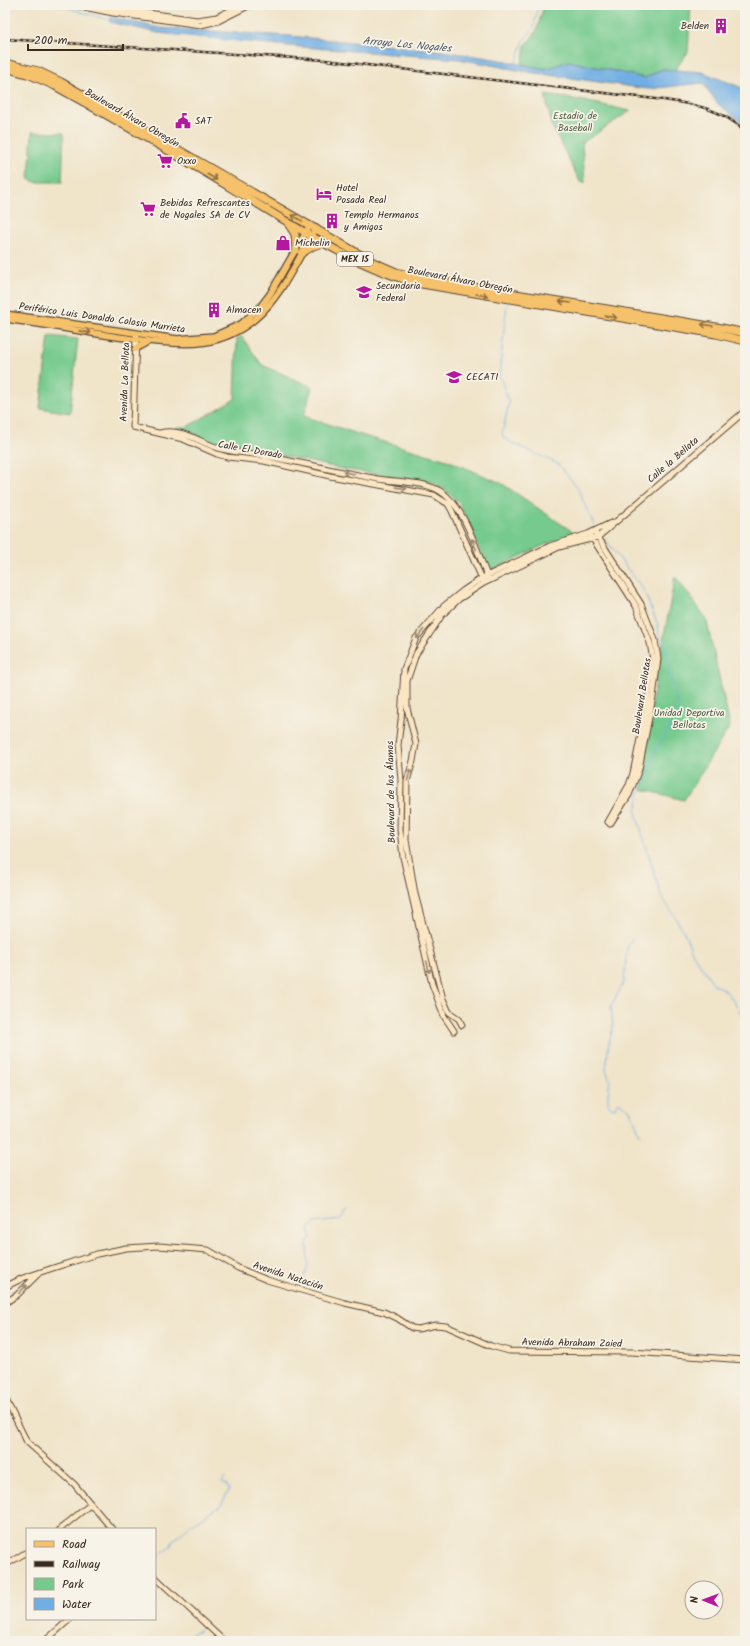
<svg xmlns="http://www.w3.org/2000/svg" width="750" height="1646" viewBox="0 0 750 1646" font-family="Kalam,sans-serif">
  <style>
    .green { fill: #76ca8e; stroke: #587a56 }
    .water { fill: #70aee3; stroke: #566c80 }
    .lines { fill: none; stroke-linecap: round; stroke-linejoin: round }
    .stream { stroke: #70aee3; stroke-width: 1 }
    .secondary-casing { stroke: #564638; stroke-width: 7 }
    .primary-casing { stroke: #564638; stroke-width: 8 }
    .highway-casing { stroke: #564638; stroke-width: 9 }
    .secondary { stroke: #fbe6c4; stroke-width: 5 }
    .primary { stroke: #f5c16b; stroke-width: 5.5 }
    .highway { stroke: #f5c16b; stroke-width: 7 }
    .rail-casing { stroke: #3b2a1e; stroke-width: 2.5 }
    .rail { stroke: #f7f3e8; stroke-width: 1; stroke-dasharray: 3; stroke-linecap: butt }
    .oneway { stroke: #8f6e41 }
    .oneway2 { stroke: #9b8871 }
    .labels { text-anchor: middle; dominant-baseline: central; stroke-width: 3.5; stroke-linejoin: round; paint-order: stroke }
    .shield { fill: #f7f3e8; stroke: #73665b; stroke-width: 1 }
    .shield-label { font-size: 9px; font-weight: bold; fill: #3b2a1e }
    .poi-label { font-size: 10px; fill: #3b2a1e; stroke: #f7f3e8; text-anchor: start }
    .park-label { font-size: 10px; fill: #4d5a40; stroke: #f7f3e8 }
    .street-label { font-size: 10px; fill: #3b2a1e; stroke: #f7f3e8 }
    .water-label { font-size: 11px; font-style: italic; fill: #4e5863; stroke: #f7f3e8 }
  </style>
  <rect width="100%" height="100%" fill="#f7f3e8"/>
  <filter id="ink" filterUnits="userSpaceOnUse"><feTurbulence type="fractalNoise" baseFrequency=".025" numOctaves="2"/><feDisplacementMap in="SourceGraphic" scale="8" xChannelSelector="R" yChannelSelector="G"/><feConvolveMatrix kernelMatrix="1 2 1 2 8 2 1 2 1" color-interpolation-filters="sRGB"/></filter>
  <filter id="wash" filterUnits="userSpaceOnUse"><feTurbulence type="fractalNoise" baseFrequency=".012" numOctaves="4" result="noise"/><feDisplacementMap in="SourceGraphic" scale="16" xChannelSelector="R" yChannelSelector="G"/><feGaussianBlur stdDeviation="0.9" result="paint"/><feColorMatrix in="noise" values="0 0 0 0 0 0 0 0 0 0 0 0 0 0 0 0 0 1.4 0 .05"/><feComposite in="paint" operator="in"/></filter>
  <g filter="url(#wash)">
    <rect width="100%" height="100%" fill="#f0e4c9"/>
    <path class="green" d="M544,5H691L688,52L675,70L662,69L645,78L569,61L546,69L522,64L525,46L536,32Z
      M545,95L580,100L630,111L582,143L585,183L580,182L552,126Z
      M32,132L64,133L62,182H35L29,179Z
      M49,336L78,339L70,413L40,408Z
      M241,336L262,365L312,387L304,416L364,436L447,460L501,483L576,534L551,542L491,570L487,568L459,503L445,490L433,483L342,469L289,457L222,446L196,435L177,429V427H187L235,399L237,339Z
      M675,576L706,618L730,726L684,800L642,789L643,751Z"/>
    <path class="water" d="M111,17L159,28L290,36L435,50L495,59L546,69L569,61L645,78L662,69L702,72L745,89V125L717,103L703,83L648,89L528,72L459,59L288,46L158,33L110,22Z"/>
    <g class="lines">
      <path class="stream" d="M57,5L110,20
        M172,34L250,42
        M516,63L524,40L533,29L539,5
        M507,304L499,374L509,403L502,434L504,438L510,442L558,464L577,487L594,525
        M605,539L643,589L658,625L659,635L667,648L670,677L678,707L671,725L656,750L645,785L640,791L636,813L661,895L684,932L693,954L715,986C731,988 735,1009 745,1019
        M632,938L627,949L624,982L611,1006L613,1028L609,1042L606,1070L610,1080L608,1096V1103L611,1107L615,1108L618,1102L630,1110L640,1134
        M209,1248L230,1260
        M301,1288L308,1265L307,1243L311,1237L309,1228L315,1223L340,1220L347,1209
        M27,1437L33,1444
        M155,1560L170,1547L173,1541L189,1526L221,1505L229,1490L227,1486L222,1483L225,1478
        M186,1641L193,1633L198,1632L203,1624"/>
    </g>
  </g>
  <g filter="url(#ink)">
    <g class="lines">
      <defs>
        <path id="secondary" d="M74,5L113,13L201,25L218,21L250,5
          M92,5L197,20L217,17L241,5
          M136,337L133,427L183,439L217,454L227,457L264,461L330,476L434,495L448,504L452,511L483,581
          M160,433C184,427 204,446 226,450C239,453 252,453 265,456C303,463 340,472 378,479C397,482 423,481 440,491C465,506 477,552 488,578
          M596,534L641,604L655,640L658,659L653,697L639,769L629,795L610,824
          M591,536L636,606L650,643L653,660L646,710L633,773L629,785L608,822
          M462,1025L459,1019L449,1012L443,999L415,894L406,840L407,781L413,761L416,744L407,708V681L416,654L442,615L459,599L484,583L559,547L598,537L745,411
          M454,1031L444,1016L432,984L403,857L400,830L401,780L398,745L401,720L404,669L416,638L444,606L464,590L482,578L550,546L588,534L611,523
          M5,1287L23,1278L53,1268L97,1254L126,1248L159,1246L208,1250L238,1268L267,1280L345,1303L384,1312L397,1318L412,1328L418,1329L436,1325L446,1326L491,1346L509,1351L632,1352L745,1360
          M5,1303L17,1295L38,1274
          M5,1398L27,1442L74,1484L112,1529
          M60,1529L91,1504
          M5,1565L27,1552
          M155,1577L224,1641
          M45,1641L70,1619"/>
        <path id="primary" d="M5,314L177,339L214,336L241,324L261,306L270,294L310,225
          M5,319C53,325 101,336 149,341C168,343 187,345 206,342C224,339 242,330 255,319C282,296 298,258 316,228
          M135,349L149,341"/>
        <path id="highway" d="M5,63L38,71L61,82L373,262L396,272L420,278L722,328L745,333
          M5,68L30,75L55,86C116,120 177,155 236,191C294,225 351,265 416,283L716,334L745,341
          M289,225L295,234L296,250
          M302,253L313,246L324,243"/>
      </defs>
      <use href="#secondary" class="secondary-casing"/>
      <use href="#primary" class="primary-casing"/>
      <use href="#highway" class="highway-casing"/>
      <use href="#secondary" class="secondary"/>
      <use href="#primary" class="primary"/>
      <use href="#highway" class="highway"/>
      <defs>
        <path id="rail" d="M5,39L325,60L664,100C694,104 722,109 745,131"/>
      </defs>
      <use href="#rail" class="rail-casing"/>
      <use href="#rail" class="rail"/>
    </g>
    <defs><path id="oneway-shaft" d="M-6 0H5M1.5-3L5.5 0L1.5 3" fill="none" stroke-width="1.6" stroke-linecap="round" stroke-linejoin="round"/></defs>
    <g class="oneway">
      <use href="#oneway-shaft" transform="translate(212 177) rotate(30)"/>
      <use href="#oneway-shaft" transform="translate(297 218) rotate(-149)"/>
      <use href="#oneway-shaft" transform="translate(482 295) rotate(10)"/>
      <use href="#oneway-shaft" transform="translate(565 302) rotate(-171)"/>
      <use href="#oneway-shaft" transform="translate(611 317) rotate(9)"/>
      <use href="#oneway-shaft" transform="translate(707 325) rotate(-171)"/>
      <use href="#oneway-shaft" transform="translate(85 332) rotate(11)"/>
    </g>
    <g class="oneway2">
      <use href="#oneway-shaft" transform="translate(349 473) rotate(-169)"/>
      <use href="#oneway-shaft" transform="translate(401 488) rotate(8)"/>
      <use href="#oneway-shaft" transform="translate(474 544) rotate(-113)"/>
      <use href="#oneway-shaft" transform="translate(420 634) rotate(128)"/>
      <use href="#oneway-shaft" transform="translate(409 775) rotate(-74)"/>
      <use href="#oneway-shaft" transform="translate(428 967) rotate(77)"/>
      <use href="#oneway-shaft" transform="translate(23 1289) rotate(-46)"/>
    </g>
  </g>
  <defs>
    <symbol id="building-bare" viewBox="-9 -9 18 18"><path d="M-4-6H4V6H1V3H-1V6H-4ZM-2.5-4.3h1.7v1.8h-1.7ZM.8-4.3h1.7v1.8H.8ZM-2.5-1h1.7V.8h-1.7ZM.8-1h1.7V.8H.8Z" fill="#b5179e" stroke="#f7f3e8" stroke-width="2.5" paint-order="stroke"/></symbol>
    <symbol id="civic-bare" viewBox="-9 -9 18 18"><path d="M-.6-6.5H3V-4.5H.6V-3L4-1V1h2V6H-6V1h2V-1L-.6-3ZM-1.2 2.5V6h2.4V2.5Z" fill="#b5179e" stroke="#f7f3e8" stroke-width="2.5" paint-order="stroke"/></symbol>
    <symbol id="supermarket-bare" viewBox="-9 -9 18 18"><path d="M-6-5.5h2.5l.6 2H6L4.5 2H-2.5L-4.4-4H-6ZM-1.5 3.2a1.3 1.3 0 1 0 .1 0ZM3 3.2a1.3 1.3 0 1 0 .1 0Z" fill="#b5179e" stroke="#f7f3e8" stroke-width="2.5" paint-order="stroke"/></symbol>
    <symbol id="hotel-bare" viewBox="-9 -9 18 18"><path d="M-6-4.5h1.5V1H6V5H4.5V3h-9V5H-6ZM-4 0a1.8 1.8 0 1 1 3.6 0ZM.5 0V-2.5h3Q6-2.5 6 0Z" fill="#b5179e" stroke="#f7f3e8" stroke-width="2.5" paint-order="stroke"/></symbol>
    <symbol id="shop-bare" viewBox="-9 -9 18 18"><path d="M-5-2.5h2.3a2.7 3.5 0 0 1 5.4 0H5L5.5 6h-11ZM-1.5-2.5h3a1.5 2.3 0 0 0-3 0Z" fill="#b5179e" stroke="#f7f3e8" stroke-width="2.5" paint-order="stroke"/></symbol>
    <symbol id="school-bare" viewBox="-9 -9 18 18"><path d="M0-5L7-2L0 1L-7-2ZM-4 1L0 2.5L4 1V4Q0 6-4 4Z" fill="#b5179e" stroke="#f7f3e8" stroke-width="2.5" paint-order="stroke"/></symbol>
  </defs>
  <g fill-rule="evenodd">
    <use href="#building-bare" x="710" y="15" width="22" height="22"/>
    <use href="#civic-bare" x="172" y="110" width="22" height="22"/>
    <use href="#supermarket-bare" x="154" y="150" width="22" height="22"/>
    <use href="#hotel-bare" x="313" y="183" width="22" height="22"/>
    <use href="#supermarket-bare" x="137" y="198" width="22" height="22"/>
    <use href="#building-bare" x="321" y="210" width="22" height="22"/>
    <use href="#shop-bare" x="272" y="232" width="22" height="22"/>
    <use href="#school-bare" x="353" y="281" width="22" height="22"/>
    <use href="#building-bare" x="203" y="299" width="22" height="22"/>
    <use href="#school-bare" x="443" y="366" width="22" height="22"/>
  </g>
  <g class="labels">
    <rect class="shield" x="337" y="252" width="36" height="14" rx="3"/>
    <g class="shield-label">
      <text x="355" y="259">MEX 15</text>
    </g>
    <g class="poi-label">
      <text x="709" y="26" text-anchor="end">Belden</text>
      <text x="195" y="121">SAT</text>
      <text x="177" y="161">Oxxo</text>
      <text x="336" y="188">Hotel<tspan x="336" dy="12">Posada Real</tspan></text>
      <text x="160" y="203">Bebidas Refrescantes<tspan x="160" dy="12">de Nogales SA de CV</tspan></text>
      <text x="344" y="215">Templo Hermanos<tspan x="344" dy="12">y Amigos</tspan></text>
      <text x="295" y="243">Michelin</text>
      <text x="376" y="286">Secundaria<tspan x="376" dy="12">Federal</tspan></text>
      <text x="226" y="310">Almacen</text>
      <text x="466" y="377">CECATI</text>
    </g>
    <g class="park-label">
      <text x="575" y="116">Estadio de<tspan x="575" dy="12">Baseball</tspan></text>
      <text x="689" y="713">Unidad Deportiva<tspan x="689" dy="12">Bellotas</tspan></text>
    </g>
    <g class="street-label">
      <text transform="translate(132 118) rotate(30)">Boulevard Álvaro Obregón</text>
      <text transform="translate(460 280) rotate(11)">Boulevard Álvaro Obregón</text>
      <text transform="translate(102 318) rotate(8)">Periférico Luis Donaldo Colosio Murrieta</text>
      <text transform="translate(125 382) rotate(-88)">Avenida La Bellota</text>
      <text transform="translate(250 450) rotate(10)">Calle El Dorado</text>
      <text transform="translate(673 460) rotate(-41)">Calle la Bellota</text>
      <text transform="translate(642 696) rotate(-81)">Boulevard Bellotas</text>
      <text transform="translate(391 792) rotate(-91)">Boulevard de los Álamos</text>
      <text transform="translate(288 1276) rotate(18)">Avenida Natación</text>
      <text transform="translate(572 1343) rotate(1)">Avenida Abraham Zaied</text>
    </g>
    <g class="water-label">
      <text transform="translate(407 45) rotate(5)">Arroyo Los Nogales</text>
    </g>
  </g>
  <rect width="750" height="1646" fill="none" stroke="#f7f3e8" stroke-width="20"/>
  <rect x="26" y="1528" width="130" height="92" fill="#f7f3e8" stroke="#aca397"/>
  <rect x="34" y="1541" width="20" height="6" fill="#f5c16b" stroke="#aca397"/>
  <text x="62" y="1548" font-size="12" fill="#3b2a1e">Road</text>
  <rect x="34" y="1561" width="20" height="6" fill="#3b2a1e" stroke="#aca397"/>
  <text x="62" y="1568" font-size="12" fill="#3b2a1e">Railway</text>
  <rect x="34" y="1578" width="20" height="12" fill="#76ca8e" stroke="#aca397"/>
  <text x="62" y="1588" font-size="12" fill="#3b2a1e">Park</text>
  <rect x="34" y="1598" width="20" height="12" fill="#70aee3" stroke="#aca397"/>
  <text x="62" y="1608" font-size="12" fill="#3b2a1e">Water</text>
  <g transform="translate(704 1600) rotate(271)"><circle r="19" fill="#f7f3e8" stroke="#aca397"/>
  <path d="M0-3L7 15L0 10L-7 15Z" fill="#b5179e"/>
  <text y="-6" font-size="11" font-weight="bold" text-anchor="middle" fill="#3b2a1e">N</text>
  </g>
  <path d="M28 44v6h95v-6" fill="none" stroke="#3b2a1e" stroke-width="2"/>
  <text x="34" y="44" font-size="12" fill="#3b2a1e" stroke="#f7f3e8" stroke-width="3" paint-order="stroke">200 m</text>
</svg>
